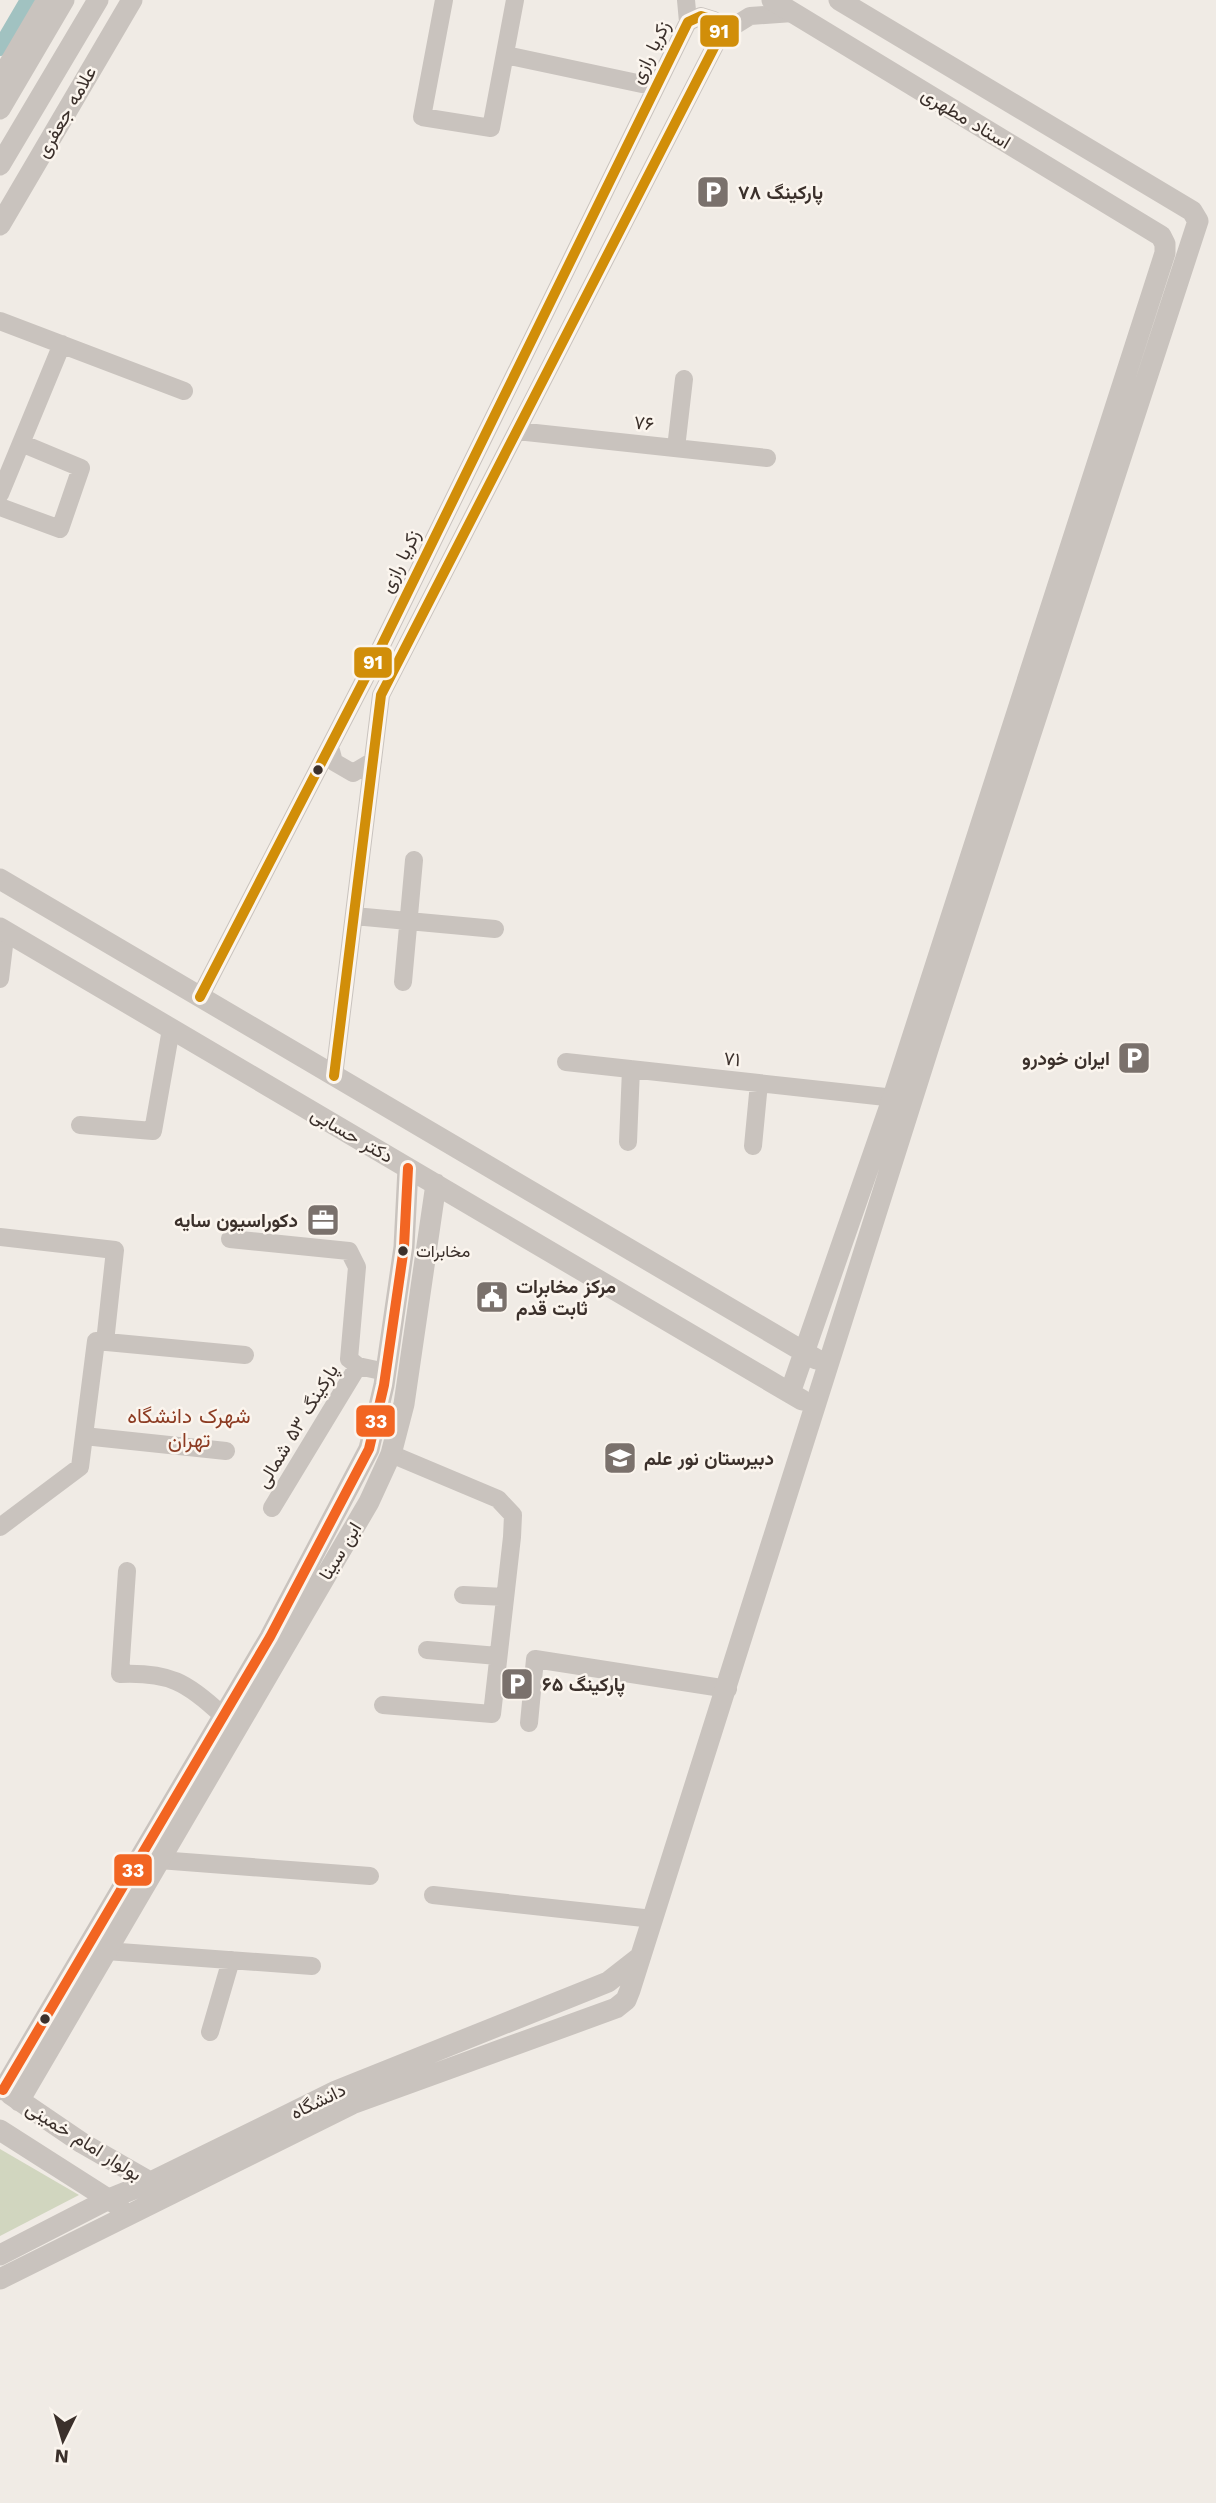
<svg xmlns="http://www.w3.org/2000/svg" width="1216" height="2503" viewBox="0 0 1216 2503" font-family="'Work Sans',Vazirmatn,sans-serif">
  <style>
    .green { fill: #d1d6bf }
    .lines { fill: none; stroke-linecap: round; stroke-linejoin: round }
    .canal { stroke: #a1c2c1; stroke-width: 16 }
    .minor { stroke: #c9c3be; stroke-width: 18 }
    .tertiary { stroke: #c9c3be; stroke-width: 21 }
    .bus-1-casing { stroke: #fbf5ee; stroke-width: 16 }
    .bus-2-casing { stroke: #fbf5ee; stroke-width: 16 }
    .bus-1 { stroke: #f26522; stroke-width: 10 }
    .bus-2 { stroke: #d18e09; stroke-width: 10 }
    .bus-dot { fill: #3b302b; stroke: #fbf5ee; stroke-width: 2.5 }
    .labels { text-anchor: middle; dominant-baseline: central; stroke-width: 5; stroke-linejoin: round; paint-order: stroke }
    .bus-label { font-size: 17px; fill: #3b302b; stroke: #fbf5ee; text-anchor: start }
    .street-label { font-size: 19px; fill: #3b302b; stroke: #fbf5ee }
    .poi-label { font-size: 19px; font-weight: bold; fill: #3b302b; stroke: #fbf5ee; text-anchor: start }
    .neighbourhood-label { font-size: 21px; fill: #8c3b22; stroke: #fbf5ee }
    .line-badge { stroke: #fbf5ee; stroke-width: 2.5 }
    .badge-label { font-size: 19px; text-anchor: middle; font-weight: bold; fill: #fff }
  </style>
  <rect width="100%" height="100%" fill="#f0ebe5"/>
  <path class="green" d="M0,2149L79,2195L0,2236Z"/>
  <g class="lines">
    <path class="canal" d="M0,48L28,0"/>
    <path class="minor" d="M444,0L422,117L491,128L515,0
      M686,0L688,22
      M721,34L750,16L793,13
      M506,55L656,87
      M0,321L184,391
      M517,431L767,458
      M676,448L684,379
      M0,494L62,344
      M0,507L60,529L81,468L21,443
      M330,747L334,762L353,773L373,761
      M354,916L495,929
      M0,944L4,946L0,979
      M403,982L414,860
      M200,997L374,661L688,22L701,16L714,20L721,34L381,695L334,1076
      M566,1062L904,1099
      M80,1125L153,1131L171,1029
      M628,1142L631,1069
      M753,1146L759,1083
      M0,1237L115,1250L105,1342
      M230,1239L349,1251L357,1267L349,1359L358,1366L386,1372
      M84,1436L226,1451
      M272,1508L358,1366
      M0,1527L80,1467L96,1341L245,1355
      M127,1571L120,1674C169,1672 187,1682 222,1715
      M463,1595L505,1597
      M427,1650L498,1656
      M383,1705L492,1714L512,1537L513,1515L498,1499L391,1454
      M529,1723L535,1659L728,1689
      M159,1860L370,1876
      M433,1895L653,1919
      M106,1951L312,1966
      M210,2032L231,1960"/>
    <path class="tertiary" d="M772,0L1161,236L1165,244V253L893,1097L790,1393
      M0,80L47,0
      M0,109L64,0
      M0,165L98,0
      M0,225L132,0
      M0,879L816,1359
      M0,928L802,1400
      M3,2090L270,1637L369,1449L384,1385L404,1247L408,1168
      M10,2094L82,2143L157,2186
      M19,2101L369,1502L391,1454L404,1404L436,1184
      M0,2130L119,2206
      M0,2255L109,2199L151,2182L336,2091L608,1982L640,1957
      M0,2279L352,2104L616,2008L626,2000L630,1990L931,1040L1198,221L1192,211L839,0"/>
    <defs>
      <path id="bus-1" d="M3,2090L270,1637L369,1449L384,1385L404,1247L408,1168"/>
      <path id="bus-2" d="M200,997L374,661L688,22L701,16L714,20L721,34L381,695L334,1076"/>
    </defs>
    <use href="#bus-1" class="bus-1-casing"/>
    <use href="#bus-2" class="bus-2-casing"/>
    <use href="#bus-1" class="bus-1"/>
    <use href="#bus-2" class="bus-2"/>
  </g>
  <defs>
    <symbol id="parking-square" viewBox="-11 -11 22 22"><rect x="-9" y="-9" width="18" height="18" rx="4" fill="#7a716c" stroke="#fbf5ee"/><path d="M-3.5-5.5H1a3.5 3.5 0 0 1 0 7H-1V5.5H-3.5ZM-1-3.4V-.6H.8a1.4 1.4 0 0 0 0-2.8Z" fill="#fff"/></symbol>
    <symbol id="office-square" viewBox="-11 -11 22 22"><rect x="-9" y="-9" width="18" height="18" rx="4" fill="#7a716c" stroke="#fbf5ee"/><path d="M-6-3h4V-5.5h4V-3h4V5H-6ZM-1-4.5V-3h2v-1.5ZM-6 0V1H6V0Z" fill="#fff"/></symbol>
    <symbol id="civic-square" viewBox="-11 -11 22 22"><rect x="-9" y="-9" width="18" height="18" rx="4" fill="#7a716c" stroke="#fbf5ee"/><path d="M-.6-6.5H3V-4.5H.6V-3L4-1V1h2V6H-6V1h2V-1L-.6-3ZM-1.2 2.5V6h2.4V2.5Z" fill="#fff"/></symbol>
    <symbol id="school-square" viewBox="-11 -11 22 22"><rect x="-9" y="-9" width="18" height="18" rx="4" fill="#7a716c" stroke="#fbf5ee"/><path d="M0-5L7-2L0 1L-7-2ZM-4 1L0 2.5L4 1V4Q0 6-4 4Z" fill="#fff"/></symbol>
  </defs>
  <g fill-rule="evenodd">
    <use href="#parking-square" x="694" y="173" width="38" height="38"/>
    <use href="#parking-square" x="1115" y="1039" width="38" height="38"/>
    <use href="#office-square" x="304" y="1201" width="38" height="38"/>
    <use href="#civic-square" x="473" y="1278" width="38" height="38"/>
    <use href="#school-square" x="601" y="1439" width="38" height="38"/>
    <use href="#parking-square" x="498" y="1665" width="38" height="38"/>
  </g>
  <g class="bus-dot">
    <circle cx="318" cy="770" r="6"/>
    <circle cx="403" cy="1251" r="6"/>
    <circle cx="45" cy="2019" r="6"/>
  </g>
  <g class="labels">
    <g class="bus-label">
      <text x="416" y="1251">مخابرات</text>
    </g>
    <g class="street-label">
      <text transform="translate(650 52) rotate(-64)">زکریا رازی</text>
      <text transform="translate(66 112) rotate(-60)">علامه جعفری</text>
      <text transform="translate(966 118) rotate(31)">استاد مطهری</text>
      <text transform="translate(644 423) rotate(6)">۷۶</text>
      <text transform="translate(400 561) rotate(-64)">زکریا رازی</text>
      <text transform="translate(732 1059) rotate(6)">۷۱</text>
      <text transform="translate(352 1135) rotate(30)">دکتر حسابی</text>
      <text transform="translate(297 1426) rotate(-59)">پارکینگ ۵۳ شمالی</text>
      <text transform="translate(340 1551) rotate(-59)">ابن سینا</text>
      <text transform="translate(318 2101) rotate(-26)">دانشگاه</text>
      <text transform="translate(84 2141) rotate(32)">بولوار امام خمینی</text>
    </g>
    <g class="poi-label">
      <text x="738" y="192">پارکینگ ۷۸</text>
      <text x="1110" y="1058" text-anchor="end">ایران خودرو</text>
      <text x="298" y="1220" text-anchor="end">دکوراسیون سایه</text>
      <text x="516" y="1286">مرکز مخابرات<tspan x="516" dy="22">ثابت قدم</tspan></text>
      <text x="644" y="1458">دبیرستان نور علم</text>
      <text x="542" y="1684">پارکینگ ۶۵</text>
    </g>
    <g class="neighbourhood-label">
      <text x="189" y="1415">شهرک دانشگاه<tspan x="189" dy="24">تهران</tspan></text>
    </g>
  </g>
  <g class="line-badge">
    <rect x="699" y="14" width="41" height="34" rx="7" fill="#d18e09"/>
    <rect x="353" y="646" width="40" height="33" rx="7" fill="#d18e09"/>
    <rect x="355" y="1404" width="41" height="34" rx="7" fill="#f26522"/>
    <rect x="113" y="1853" width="40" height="34" rx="7" fill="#f26522"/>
  </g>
  <g class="badge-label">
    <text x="719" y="38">91</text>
    <text x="373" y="669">91</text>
    <text x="376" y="1428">33</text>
    <text x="133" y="1877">33</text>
  </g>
  <g transform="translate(63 2440) rotate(185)" stroke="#fbf5ee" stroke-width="5" paint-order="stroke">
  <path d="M0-5L12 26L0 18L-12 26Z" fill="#3b302b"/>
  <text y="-10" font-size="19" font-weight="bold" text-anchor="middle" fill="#3b302b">N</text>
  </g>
</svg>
